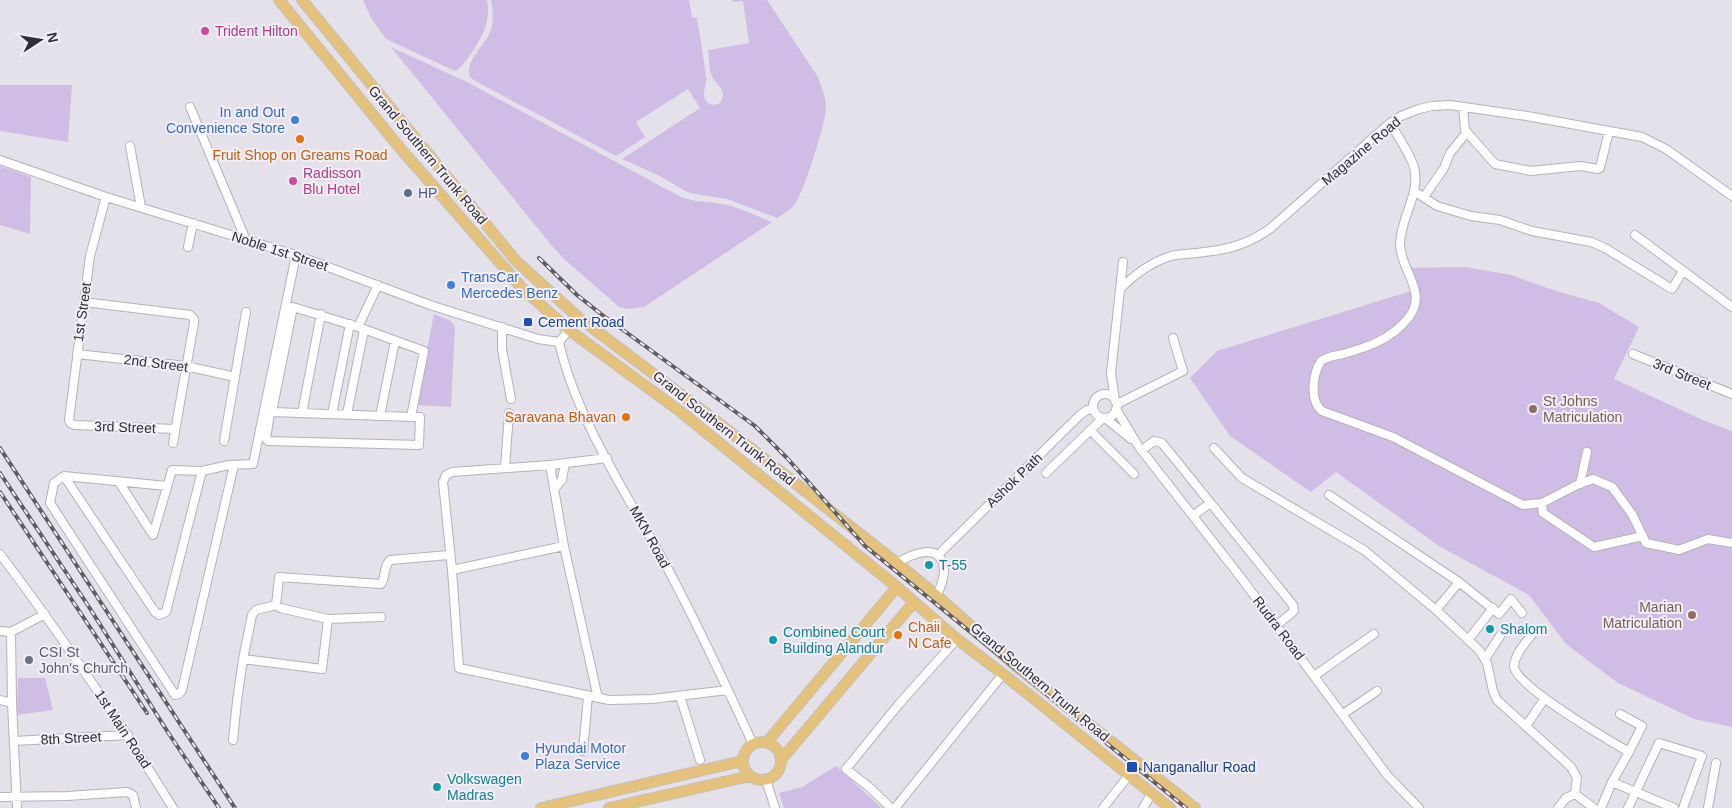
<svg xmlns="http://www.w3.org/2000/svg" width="1732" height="808" viewBox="0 0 1732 808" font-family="Helvetica,sans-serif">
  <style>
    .green { fill: #cfbde5 }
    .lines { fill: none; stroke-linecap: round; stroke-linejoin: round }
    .minor-casing { stroke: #b5b1b9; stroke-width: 10 }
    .major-casing { stroke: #c1c1c2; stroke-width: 12 }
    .minor { stroke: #fff; stroke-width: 8 }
    .major { stroke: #e4c27b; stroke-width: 10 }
    .rail-casing { stroke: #5f5d62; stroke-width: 4 }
    .rail { stroke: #f2eef7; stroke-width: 2; stroke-dasharray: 5.5; stroke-linecap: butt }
    .hotel-dot { fill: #d1479c; stroke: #f2eef7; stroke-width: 2 }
    .shop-dot { fill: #3f7fe0; stroke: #f2eef7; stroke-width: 2 }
    .food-dot { fill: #e8710a; stroke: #f2eef7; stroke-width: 2 }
    .service-dot { fill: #5c6f8a; stroke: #f2eef7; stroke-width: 2 }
    .transit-dot { fill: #1a4fb4; stroke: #f2eef7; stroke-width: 2 }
    .education-dot { fill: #8d6e63; stroke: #f2eef7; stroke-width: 2 }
    .culture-dot { fill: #0f9aa8; stroke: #f2eef7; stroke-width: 2 }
    .worship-dot { fill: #6b7280; stroke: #f2eef7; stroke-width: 2 }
    .labels { text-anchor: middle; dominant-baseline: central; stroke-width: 4; stroke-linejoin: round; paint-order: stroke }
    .hotel-label { font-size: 14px; fill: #b23c85; stroke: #f2eef7; text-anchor: start }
    .shop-label { font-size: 14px; fill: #366cbe; stroke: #f2eef7; text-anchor: start }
    .street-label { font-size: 14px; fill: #302f32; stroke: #f2eef7 }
    .food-label { font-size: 14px; fill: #c56008; stroke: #f2eef7 }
    .service-label { font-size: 14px; fill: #4e5e75; stroke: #f2eef7; text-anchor: start }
    .transit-label { font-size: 14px; fill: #164399; stroke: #f2eef7; text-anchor: start }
    .education-label { font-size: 14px; fill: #785e54; stroke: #f2eef7; text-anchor: start }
    .culture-label { font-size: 14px; fill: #0d838f; stroke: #f2eef7; text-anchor: start }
    .worship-label { font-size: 14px; fill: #5b616d; stroke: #f2eef7; text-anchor: start }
  </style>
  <rect width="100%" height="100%" fill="#e5e1ea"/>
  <path class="green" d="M363,0H487C489,10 488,21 484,31C481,39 463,69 455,71L386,39L371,18Z
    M491,0H689L692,17L697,18C700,38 704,58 706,78C707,86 701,93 706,101C710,106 715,105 720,103C728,90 718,87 713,78C709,72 709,58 708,50L749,43L743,1L733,2L732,0H767L818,77C821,86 826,97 826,107C826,122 804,192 795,204C791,210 783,214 777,218L727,199L701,195L687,192L658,175L622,159L700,108L688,89L636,122L645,137L616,156L475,81L470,77C464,61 485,46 490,32C494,22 493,10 491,0Z
    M391,47L467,82L681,197C694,202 702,201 716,203C735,205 754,215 772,222L644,307L628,309L619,307L564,259L552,246Z
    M0,85H72L68,142L0,131Z
    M0,166L31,177L30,234L0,225Z
    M1465,267L1511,275L1553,290L1599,303L1639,327L1614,379L1705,421L1732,431V727L1694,719L1618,683L1566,644L1529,595L1439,546L1336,472L1311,492L1230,436L1190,378L1217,351L1411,291L1402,268Z
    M434,314L451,321L455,327L451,407L416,405Z
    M18,678H45L53,710L17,715Z
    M836,766L882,808H784L779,793L802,787Z"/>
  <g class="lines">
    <defs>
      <path id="minor" d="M190,107L246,240
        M1463,107L1465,130L1495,164L1531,171L1580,166L1598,169L1600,168L1609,131
        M1390,123C1398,137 1409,151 1414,167C1421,194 1400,218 1400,245C1401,271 1428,292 1409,317C1392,339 1368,347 1343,354C1335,356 1328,356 1321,361C1313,373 1309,401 1322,411L1393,437L1523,505L1542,503L1577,485L1593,479L1612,487L1632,514L1646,543L1679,550L1708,539L1732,543
        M130,146L141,207
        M0,160L106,197L296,255L430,305L538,339L559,342
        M1414,191L1437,206L1471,216L1500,220L1532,231L1591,242L1605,248L1672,289L1683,271
        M106,197L90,256L69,420L70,423L74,425L175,429
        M1424,197L1444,168L1450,153L1467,132
        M1635,235L1732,307
        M188,247L193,223
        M1120,289C1134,275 1151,262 1171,256C1179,254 1189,254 1197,253C1226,250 1249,245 1272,227L1390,123L1401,116L1419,109L1432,106L1450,105L1527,116L1642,137L1666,149L1732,196
        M84,302L190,315L194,319V323L173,443
        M358,327L424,351L411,417L272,412L293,307L358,327L378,285
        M502,327V349L511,399
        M569,330L559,342C576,418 626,493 663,560C696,620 724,682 753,744
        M77,354L186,366L235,377
        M1633,354L1732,394
        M1093 406a12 12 0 1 1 24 0a12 12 0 1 1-24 0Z
        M1115,401L1111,373L1123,262
        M1117,404L1183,371L1173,338
        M1116,409L1139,447L1242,579L1387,775L1419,808
        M270,413L266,439L268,441L419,445L420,417H411
        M302,413L321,314
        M332,414L350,324
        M347,414L364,330
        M380,416L395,341
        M1105,418L1131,439
        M1090,430L1134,474
        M224,441L246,312
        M1214,448L1242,478L1364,550L1436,610L1479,650L1487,663L1493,691L1497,700L1571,767L1577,778L1575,794
        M1142,450L1154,441L1162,443L1293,605L1294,611L1277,625
        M607,458L550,465L452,472L446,475L443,482L452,570L459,668L609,700L652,699L728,690
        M550,465L564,546L598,698
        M505,468L509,413
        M1046,473L1103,418
        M64,476L155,612L159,615L166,612L167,608L202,471
        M119,482L153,535L172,470L202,471L229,465L253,464L296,255
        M1580,484L1587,452
        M167,486L64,476L54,483L50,503L175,695L179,694L182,690L234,465
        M554,489L562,480L565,463
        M1329,495L1459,582L1499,614L1511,599L1522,613
        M1542,503L1543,513L1594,547L1643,536
        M1193,516L1210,503
        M0,554C62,636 119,721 173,808
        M938,555L1080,415L1087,410L1093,409
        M897,563C912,554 941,541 944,569C944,578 941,587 937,595
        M452,570L564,546
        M276,605L256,610L252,615L243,659L322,669L328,619L280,608L276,605L279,577L381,584C387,575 382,569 390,560L449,555
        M1436,610L1459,582
        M328,619L381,617
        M0,631L11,632
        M11,632L12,703L17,808
        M11,632L45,614
        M1533,633C1526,642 1515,654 1514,666C1514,685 1610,741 1629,752L1612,782L1674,808
        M1468,640L1493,608
        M1485,659L1500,636
        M1314,676L1374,634
        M680,696L700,760
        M0,700L12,703
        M1343,714L1377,691
        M1620,714L1642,726L1629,752
        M1526,726L1545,698
        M233,740L237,701L243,659
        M14,741L128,735
        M583,751L588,696
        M766,780L775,808
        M1575,794L1594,808
        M0,797L67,796L127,792L133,795L136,808
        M891,808L868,786L846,769L899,704L957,639
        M895,808L1003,674
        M1103,808L1129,775
        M1143,808L1152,793
        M1558,808L1566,798L1575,794
        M1601,808L1612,782
        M1628,808L1659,743L1702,756L1683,808
        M1708,808L1716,763"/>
      <path id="major" d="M279,0L400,148L522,288L569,330L681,412L897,587L957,639L1003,674L1170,808
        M302,0L516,261L578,317L716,421L897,563L943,601L1017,667L1195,808
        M743 761a19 19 0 1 1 38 0a19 19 0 1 1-38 0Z
        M767,742L897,587
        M781,760L914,602
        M541,808L742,761
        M609,808L750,776"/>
    </defs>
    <use href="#minor" class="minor-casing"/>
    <use href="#major" class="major-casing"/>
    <use href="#minor" class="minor"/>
    <use href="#major" class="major"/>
    <defs>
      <path id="rail" d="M539,258L577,295L601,314L755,426L787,458L865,546L1186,808
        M0,448L235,808
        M0,473L89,607L169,734L219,808
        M0,492L147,713"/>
    </defs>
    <use href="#rail" class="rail-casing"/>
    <use href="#rail" class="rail"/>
  </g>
  <g class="hotel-dot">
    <circle cx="205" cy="31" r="5"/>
    <circle cx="293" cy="181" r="5"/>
  </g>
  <g class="shop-dot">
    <circle cx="295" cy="120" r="5"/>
    <circle cx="451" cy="285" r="5"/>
    <circle cx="525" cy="756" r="5"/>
  </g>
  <g class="food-dot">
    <circle cx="300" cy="139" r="5"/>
    <circle cx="626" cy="417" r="5"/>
    <circle cx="898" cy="635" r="5"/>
  </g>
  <circle class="service-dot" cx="408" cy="193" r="5"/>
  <g class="transit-dot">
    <rect x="523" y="317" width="10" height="10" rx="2.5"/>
    <rect x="1126" y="761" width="12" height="12" rx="2.5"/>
  </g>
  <g class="education-dot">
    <circle cx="1533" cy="409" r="5"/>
    <circle cx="1692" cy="615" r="5"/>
  </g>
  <g class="culture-dot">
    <circle cx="929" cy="565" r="5"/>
    <circle cx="1490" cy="629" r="5"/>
    <circle cx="773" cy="640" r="5"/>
    <circle cx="437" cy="787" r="5"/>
  </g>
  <circle class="worship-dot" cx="29" cy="660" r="5"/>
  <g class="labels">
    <g class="hotel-label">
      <text x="215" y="31">Trident Hilton</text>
      <text x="303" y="173">Radisson<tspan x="303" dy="16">Blu Hotel</tspan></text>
    </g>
    <g class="shop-label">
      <text x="285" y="112" text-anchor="end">In and Out<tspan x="285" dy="16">Convenience Store</tspan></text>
      <text x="461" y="277">TransCar<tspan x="461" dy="16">Mercedes Benz</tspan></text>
      <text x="535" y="748">Hyundai Motor<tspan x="535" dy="16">Plaza Service</tspan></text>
    </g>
    <g class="street-label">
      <text transform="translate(1361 151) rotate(-40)">Magazine Road</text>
      <text transform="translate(428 155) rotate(50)">Grand Southern Trunk Road</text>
      <text transform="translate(280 251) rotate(18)">Noble 1st Street</text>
      <text transform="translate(82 312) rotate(-82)">1st Street</text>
      <text transform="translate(156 363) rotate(7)">2nd Street</text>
      <text transform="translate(1682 374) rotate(22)">3rd Street</text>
      <text transform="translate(125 427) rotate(2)">3rd Street</text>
      <text transform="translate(724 428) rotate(38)">Grand Southern Trunk Road</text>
      <text transform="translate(1014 480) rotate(-44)">Ashok Path</text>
      <text transform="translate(650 537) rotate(61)">MKN Road</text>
      <text transform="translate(1279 628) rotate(53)">Rudra Road</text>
      <text transform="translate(1040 682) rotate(40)">Grand Southern Trunk Road</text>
      <text transform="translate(123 729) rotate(57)">1st Main Road</text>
      <text transform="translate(71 738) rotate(-3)">8th Street</text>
    </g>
    <g class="food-label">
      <text x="300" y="155">Fruit Shop on Greams Road</text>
      <text x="616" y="417" text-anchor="end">Saravana Bhavan</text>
      <text x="908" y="627" text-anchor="start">Chaii<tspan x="908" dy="16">N Cafe</tspan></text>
    </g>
    <g class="service-label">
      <text x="418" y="193">HP</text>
    </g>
    <g class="transit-label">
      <text x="538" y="322">Cement Road</text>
      <text x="1143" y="767">Nanganallur Road</text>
    </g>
    <g class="education-label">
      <text x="1543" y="401">St Johns<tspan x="1543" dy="16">Matriculation</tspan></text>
      <text x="1682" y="607" text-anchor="end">Marian<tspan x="1682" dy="16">Matriculation</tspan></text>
    </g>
    <g class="culture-label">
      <text x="939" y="565">T-55</text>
      <text x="1500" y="629">Shalom</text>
      <text x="783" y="632">Combined Court<tspan x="783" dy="16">Building Alandur</tspan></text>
      <text x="447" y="779">Volkswagen<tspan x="447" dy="16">Madras</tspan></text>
    </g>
    <g class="worship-label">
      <text x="39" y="652">CSI St<tspan x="39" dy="16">John's Church</tspan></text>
    </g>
  </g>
  <g transform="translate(40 40) rotate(78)" stroke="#f2eef7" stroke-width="4" paint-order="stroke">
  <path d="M0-4L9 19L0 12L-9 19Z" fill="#302f32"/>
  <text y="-8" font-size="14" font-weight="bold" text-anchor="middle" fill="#302f32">N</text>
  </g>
</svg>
